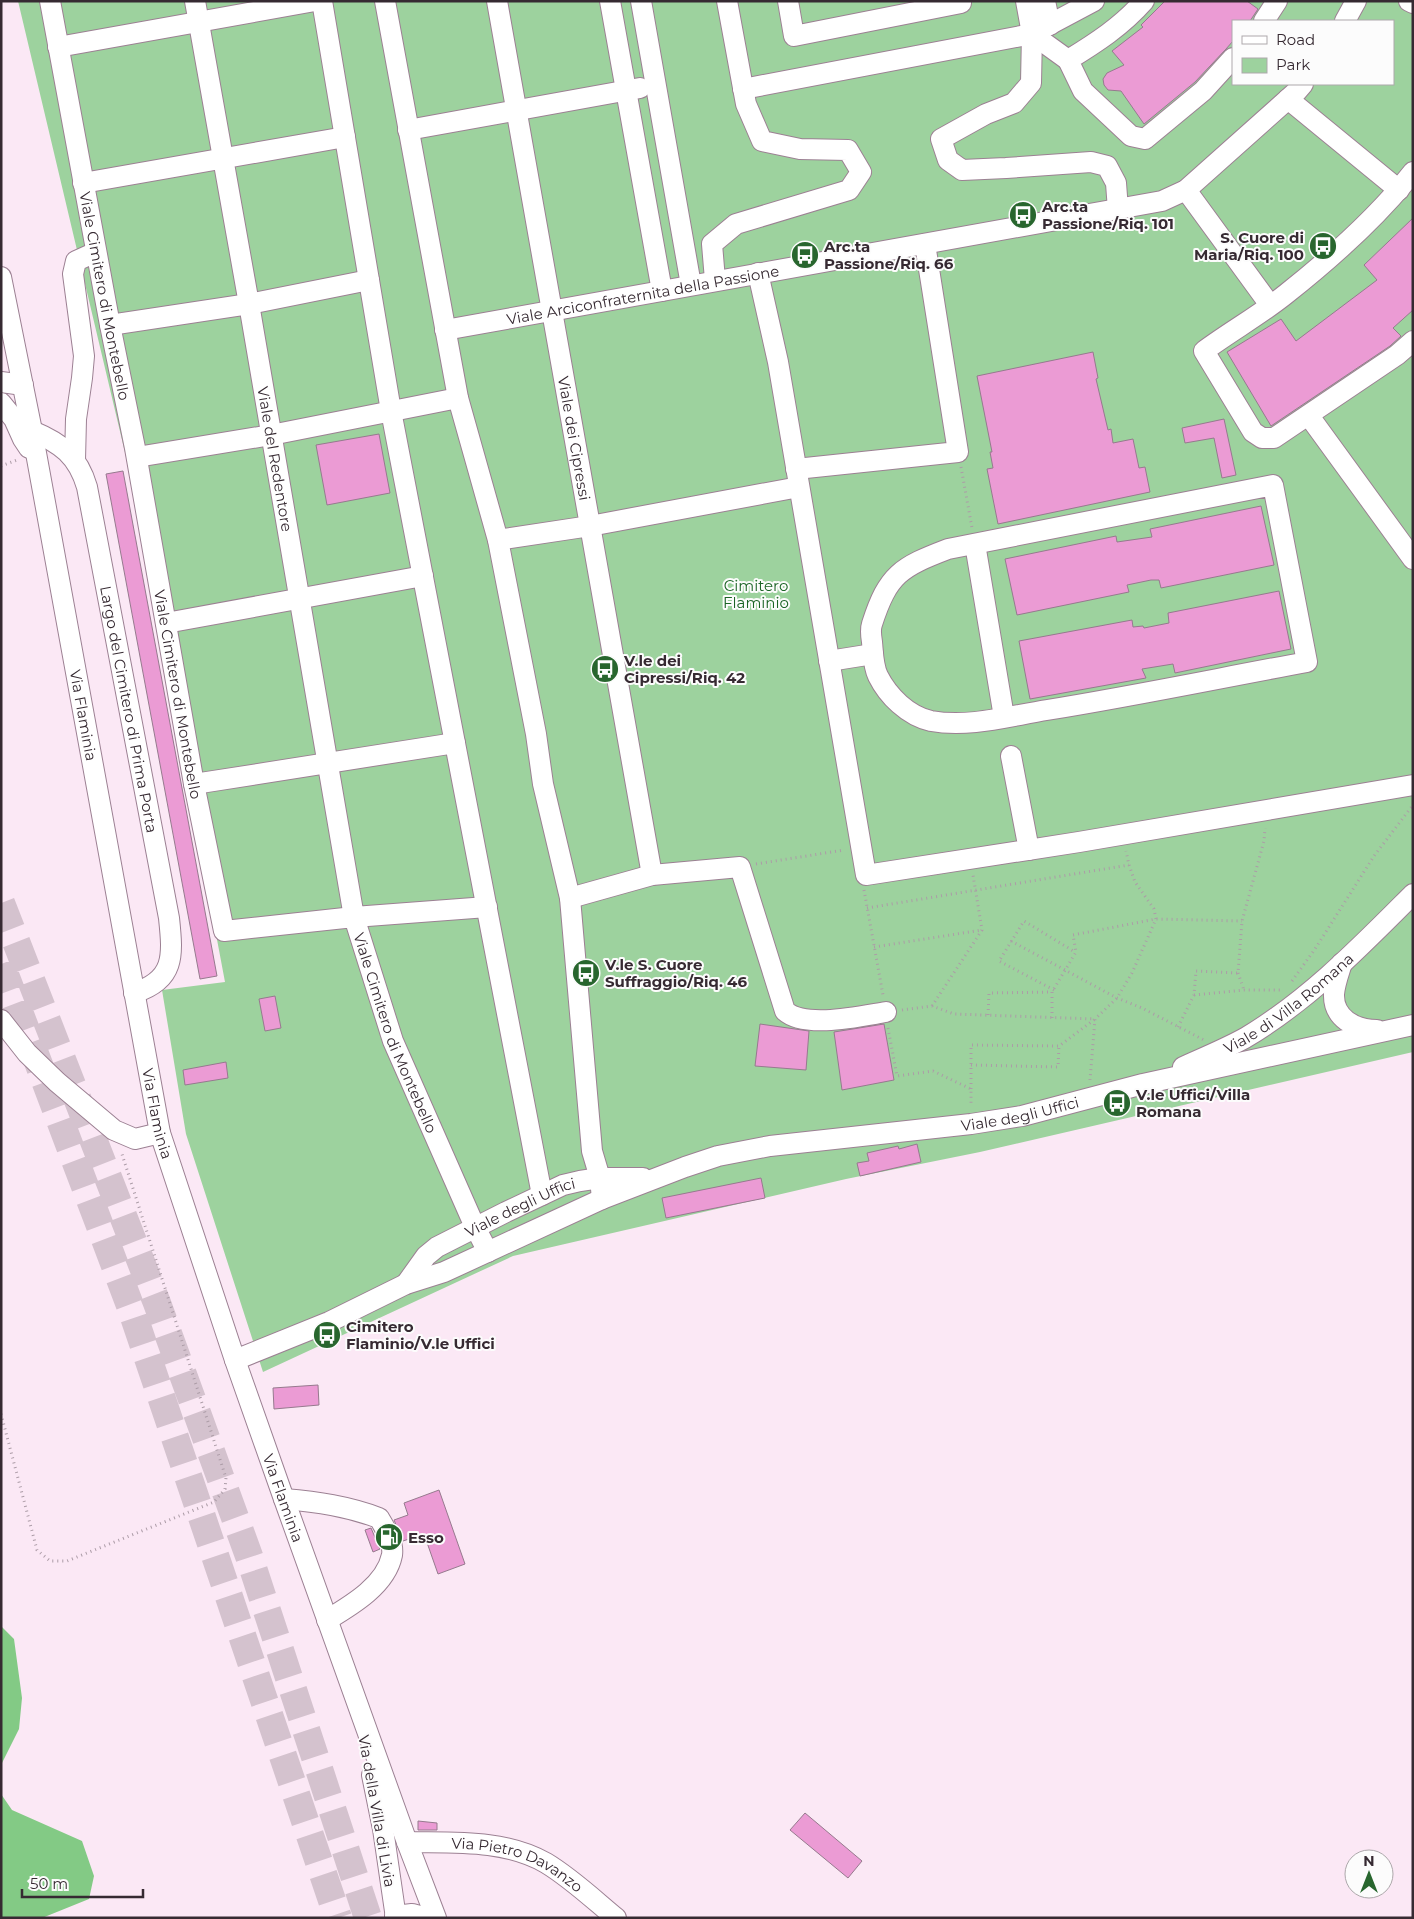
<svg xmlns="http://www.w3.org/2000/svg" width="1414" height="1919" viewBox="0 0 1414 1919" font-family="Montserrat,sans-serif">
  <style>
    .green { fill: #9dd29e; fill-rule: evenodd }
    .forest { fill: #83ca85 }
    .building { fill: #eb9bd4; stroke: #967a8e }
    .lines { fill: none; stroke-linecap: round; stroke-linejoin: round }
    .highway-tunnel { stroke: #d4c2ce; stroke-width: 28; stroke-dasharray: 28 14; stroke-linecap: butt }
    .minor-casing { stroke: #9c8093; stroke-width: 22 }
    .path { stroke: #ac9ca7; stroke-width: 3; stroke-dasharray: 1 4; stroke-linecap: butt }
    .minor { stroke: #fff; stroke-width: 20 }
    .labels { text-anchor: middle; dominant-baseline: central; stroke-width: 4; stroke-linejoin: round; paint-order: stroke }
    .poi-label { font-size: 15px; font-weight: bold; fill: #362a32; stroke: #fcfcfc; text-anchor: start }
    .street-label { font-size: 15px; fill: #362a32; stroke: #fcfcfc }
    .park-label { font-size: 15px; fill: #1b6425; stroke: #fcfcfc }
  </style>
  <rect width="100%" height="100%" fill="#fbe8f5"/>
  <path class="green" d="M18,1H1413V1052L980,1152L846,1179L513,1256L263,1372L186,1134L162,990L225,982L127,461ZM1233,21H1393V84H1233Z"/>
  <path class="forest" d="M1,1626L14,1639L22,1698L19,1729L1,1765Z
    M1,1794L12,1810L82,1841L94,1876L89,1899L42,1918H1Z"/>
  <path class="building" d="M1165,1H1247L1258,9L1250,21H1233V41L1226,49L1195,82L1144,124L1121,91L1108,90L1104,85L1103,79L1107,73L1124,65L1112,51L1143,27L1141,25Z
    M1413,218V310L1393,328L1401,336L1390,346L1271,426L1227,352L1281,319L1296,341L1377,280L1364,265Z
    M1093,352L1098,378L1096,379L1108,430L1111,429L1113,443L1133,439L1139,468L1145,467L1150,492L998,524L987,469L993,468L990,452H992L977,376Z
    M1224,419L1236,475L1222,478L1214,438L1185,443L1182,428Z
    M379,434L390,493L327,505L316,445Z
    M123,471L217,976L200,979L106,474Z
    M1261,506L1274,565L1161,588L1159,580H1151L1127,585L1129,592L1017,615L1005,559L1116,536L1117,542L1152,537L1150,529Z
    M1279,591L1291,649L1175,673L1173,664L1142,669L1146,678L1030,699L1019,641L1132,620L1133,627L1143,626L1144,628L1169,623L1168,613Z
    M275,996L281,1028L265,1031L259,999Z
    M760,1024L809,1031L806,1070L755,1066Z
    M884,1024L894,1080L842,1090L834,1032Z
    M226,1062L228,1078L185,1085L183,1070Z
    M917,1144L921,1162L860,1176L857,1163L869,1161L867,1153L898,1146L899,1149Z
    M761,1178L765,1198L666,1218L662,1198Z
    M318,1385L319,1405L274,1409L273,1388Z
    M439,1490L465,1564L438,1574L424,1534L403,1541L394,1520L408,1515L404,1503Z
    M371,1528L380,1549L373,1552L365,1530Z
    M805,1813L862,1861L848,1878L790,1830Z
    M418,1821L437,1823V1830H418Z"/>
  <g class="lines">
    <path class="highway-tunnel" d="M1,903L157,1303L249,1556L368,1918
      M1,964L131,1308L338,1918"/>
    <defs>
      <g id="minor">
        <path id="s1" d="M50,1L110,325L135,448L194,784L224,931L354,917L393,1041L475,1227L488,1252"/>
        <path id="s2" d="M195,1L249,304L354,917L487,907"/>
        <path d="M322,1L391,411L542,1195"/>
        <path d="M385,1L458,398L498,540L536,734L543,784L570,898L592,1151L600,1178L602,1199"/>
        <path id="s3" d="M497,1L652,875"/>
        <path d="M610,1L662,291"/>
        <path d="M641,1L691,285"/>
        <path d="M788,1L794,36L961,3L960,1"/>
        <path d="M1026,1L1032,34L1031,83L1014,103L986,114L941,139L948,160L962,170L1006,168L1091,162L1107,166L1116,183L1118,210"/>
        <path d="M1045,1L1050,25"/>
        <path d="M1144,1C1122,26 1096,43 1068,60L1083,91L1131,136L1145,139L1203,91L1233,58"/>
        <path d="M1409,1L1413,3"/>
        <path d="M1264,21L1277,1"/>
        <path d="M1345,21L1356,1"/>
        <path d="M1032,34L1068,60"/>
        <path d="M58,47L315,1"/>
        <path d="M743,89L1032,34L1094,1"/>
        <path d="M1288,99L1399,190"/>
        <path d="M408,130L640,88"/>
        <path d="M1413,172C1379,215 1329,260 1286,294C1260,315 1231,331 1204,351L1253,432L1262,438H1274L1397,355L1413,341"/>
        <path d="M83,183L345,137"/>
        <path d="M1186,190L1270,305"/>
        <path d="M758,273L778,362L866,875L1079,842L1413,785"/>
        <path id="s4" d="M1,277L32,431L160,1133L235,1360L284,1499L407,1842L436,1918"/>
        <path d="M715,280L712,244L736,224L849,190L861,172L848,150L800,149L762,141L746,104L727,1"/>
        <path d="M110,325L249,304L369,280"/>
        <path id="s5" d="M445,330L1162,201L1186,190L1297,91L1303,84"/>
        <path d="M1,382L23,385"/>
        <path d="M1,403L14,419L23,439L29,448"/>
        <path d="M1309,416L1413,559"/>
        <path id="s6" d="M32,431C61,443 78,456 87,487L169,918C173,956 175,980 134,993"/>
        <path d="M137,457L271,435L458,398"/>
        <path d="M75,460L76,419L82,378L84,356L73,274L76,261L96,252"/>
        <path d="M796,469L958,452L925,244"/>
        <path d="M1273,485L1307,662C1220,678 1134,696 1047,710C1009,716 969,728 931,721C908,716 888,696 878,676C873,666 873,652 872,642C871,636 870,630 872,624C888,574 901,567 948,549Z"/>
        <path d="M498,540L590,526L799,487"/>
        <path d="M975,544L1004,717"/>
        <path d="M166,623L423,576"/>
        <path d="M829,661L873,654"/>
        <path d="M1011,756L1029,850"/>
        <path d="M194,784L455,743"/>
        <path d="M570,898L652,875L740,867L785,1011C805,1029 861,1016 886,1012"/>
        <path d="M1342,963C1339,973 1335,983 1334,994C1333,1018 1355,1030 1377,1030"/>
        <path d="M1,1020L27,1053L57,1082L114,1130L135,1139L160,1133"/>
        <path id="s7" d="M1183,1067C1203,1058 1225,1049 1245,1038C1309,1000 1361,946 1413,894"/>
        <path id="s8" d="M406,1284L426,1256L437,1247L506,1212L563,1185L580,1181L600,1178H643"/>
        <path id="s9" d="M235,1360L329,1322L406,1284L444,1272L602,1199L685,1167L718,1156L770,1146L971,1124L1022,1116L1143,1084L1413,1025"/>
        <path d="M284,1499C318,1502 347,1506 379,1518C385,1528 394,1542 392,1555C386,1585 352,1605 327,1620"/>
        <path d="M372,1775L383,1829L396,1918"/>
        <path id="s10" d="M407,1842C453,1843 504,1839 546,1863C571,1878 593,1899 616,1918"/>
        <path d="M395,1916L412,1914L427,1918"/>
      </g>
    </defs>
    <use href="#minor" class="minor-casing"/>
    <path class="path" d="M1,466L17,460
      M961,467L972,528
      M756,864L844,850
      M864,890L883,995
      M867,908L1129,865
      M1011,941L1117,998L1142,1008L1204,1040
      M874,947L982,930
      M1238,973L1244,990
      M1292,981L1315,949L1374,856L1413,805
      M1054,990L999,961L1024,921L1075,952
      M1194,995L1244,990H1283
      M932,1006L982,930L973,875
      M902,1010L932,1006L954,1014L1095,1019
      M988,1015L989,993L1052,992
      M1052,1018V992L1076,952L1073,935L1156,919L1242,921
      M1178,1027L1194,995L1196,971L1238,973L1242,921L1264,841L1265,828
      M888,1028L897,1076L933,1071L971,1089V1106
      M971,1065L1058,1067L1059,1046
      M1090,1080L1095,1019L1117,998L1132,973L1156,919L1154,909L1135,882L1129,865L1126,851
      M971,1089V1045L1059,1046L1095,1019
      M1,1414L37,1550L50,1561H67L214,1502L225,1489L226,1478L121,1151"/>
    <use href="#minor" class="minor"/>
  </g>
  <defs>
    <symbol id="bus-disc" viewBox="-11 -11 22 22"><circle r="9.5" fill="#28662e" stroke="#fcfcfc"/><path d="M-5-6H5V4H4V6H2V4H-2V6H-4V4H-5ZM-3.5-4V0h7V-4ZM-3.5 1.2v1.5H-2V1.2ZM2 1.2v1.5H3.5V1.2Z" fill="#fff"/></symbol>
    <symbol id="fuel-disc" viewBox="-11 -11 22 22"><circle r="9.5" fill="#28662e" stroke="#fcfcfc"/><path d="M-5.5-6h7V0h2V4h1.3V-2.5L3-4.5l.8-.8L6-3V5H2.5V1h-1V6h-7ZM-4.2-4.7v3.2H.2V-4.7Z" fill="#fff"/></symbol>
  </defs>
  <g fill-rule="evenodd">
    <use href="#bus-disc" x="1007" y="199" width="32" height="32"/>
    <use href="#bus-disc" x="1307" y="230" width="32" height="32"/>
    <use href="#bus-disc" x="789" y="239" width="32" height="32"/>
    <use href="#bus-disc" x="589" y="653" width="32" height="32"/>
    <use href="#bus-disc" x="570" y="957" width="32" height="32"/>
    <use href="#bus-disc" x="1101" y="1087" width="32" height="32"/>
    <use href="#bus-disc" x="311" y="1319" width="32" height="32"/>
    <use href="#fuel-disc" x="373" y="1521" width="32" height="32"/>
  </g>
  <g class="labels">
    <g class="poi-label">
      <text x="1042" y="206">Arc.ta<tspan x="1042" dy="17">Passione/Riq. 101</tspan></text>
      <text x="1304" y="237" text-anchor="end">S. Cuore di<tspan x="1304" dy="17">Maria/Riq. 100</tspan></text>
      <text x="824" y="246">Arc.ta<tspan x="824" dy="17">Passione/Riq. 66</tspan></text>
      <text x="624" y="660">V.le dei<tspan x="624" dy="17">Cipressi/Riq. 42</tspan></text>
      <text x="605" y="964">V.le S. Cuore<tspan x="605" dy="17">Suffraggio/Riq. 46</tspan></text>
      <text x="1136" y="1094">V.le Uffici/Villa<tspan x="1136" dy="17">Romana</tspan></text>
      <text x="346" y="1326">Cimitero<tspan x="346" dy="17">Flaminio/V.le Uffici</tspan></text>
      <text x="408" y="1537">Esso</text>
    </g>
    <g class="street-label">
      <text stroke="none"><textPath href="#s5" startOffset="201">Viale Arciconfraternita della Passione</textPath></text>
      <text stroke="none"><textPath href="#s1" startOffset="300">Viale Cimitero di Montebello</textPath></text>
      <text stroke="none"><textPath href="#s3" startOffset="444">Viale dei Cipressi</textPath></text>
      <text stroke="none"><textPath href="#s2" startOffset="465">Viale del Redentore</textPath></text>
      <text stroke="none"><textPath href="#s1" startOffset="705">Viale Cimitero di Montebello</textPath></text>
      <text stroke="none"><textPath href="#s6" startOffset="308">Largo del Cimitero di Prima Porta</textPath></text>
      <text stroke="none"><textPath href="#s4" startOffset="446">Via Flaminia</textPath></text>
      <text stroke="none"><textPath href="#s7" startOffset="124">Viale di Villa Romana</textPath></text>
      <text stroke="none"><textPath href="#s1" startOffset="1200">Viale Cimitero di Montebello</textPath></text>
      <text stroke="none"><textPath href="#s9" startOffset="830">Viale degli Uffici</textPath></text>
      <text stroke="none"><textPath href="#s4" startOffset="851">Via Flaminia</textPath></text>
      <text stroke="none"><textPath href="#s8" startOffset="141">Viale degli Uffici</textPath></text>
      <text stroke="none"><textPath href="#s4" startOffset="1256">Via Flaminia</textPath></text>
      <text transform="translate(377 1811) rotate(80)">Via della Villa di Livia</text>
      <text stroke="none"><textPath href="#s10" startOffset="115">Via Pietro Davanzo</textPath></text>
    </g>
    <g class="park-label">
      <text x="756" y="585">Cimitero<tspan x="756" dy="17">Flaminio</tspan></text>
    </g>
  </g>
  <rect width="1414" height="1919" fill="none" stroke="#362a32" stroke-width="5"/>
  <rect x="1232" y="20" width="162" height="65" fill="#fcfcfc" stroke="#ada8ab"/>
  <rect x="1242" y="36" width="25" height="8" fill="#ffffff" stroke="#ada8ab"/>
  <text x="1276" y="45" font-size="15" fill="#362a32">Road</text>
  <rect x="1242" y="58" width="25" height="15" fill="#9dd29e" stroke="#ada8ab"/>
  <text x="1276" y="70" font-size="15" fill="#362a32">Park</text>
  <g transform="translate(1369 1874)"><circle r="24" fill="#fcfcfc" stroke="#ada8ab"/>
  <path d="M0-4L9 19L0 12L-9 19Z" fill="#28662e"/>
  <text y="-8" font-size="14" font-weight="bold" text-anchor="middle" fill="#362a32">N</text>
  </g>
  <path d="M22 1889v8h121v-8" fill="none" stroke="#362a32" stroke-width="2.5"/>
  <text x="30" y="1889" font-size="15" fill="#362a32" stroke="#fcfcfc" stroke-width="4" paint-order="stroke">50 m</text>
</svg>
